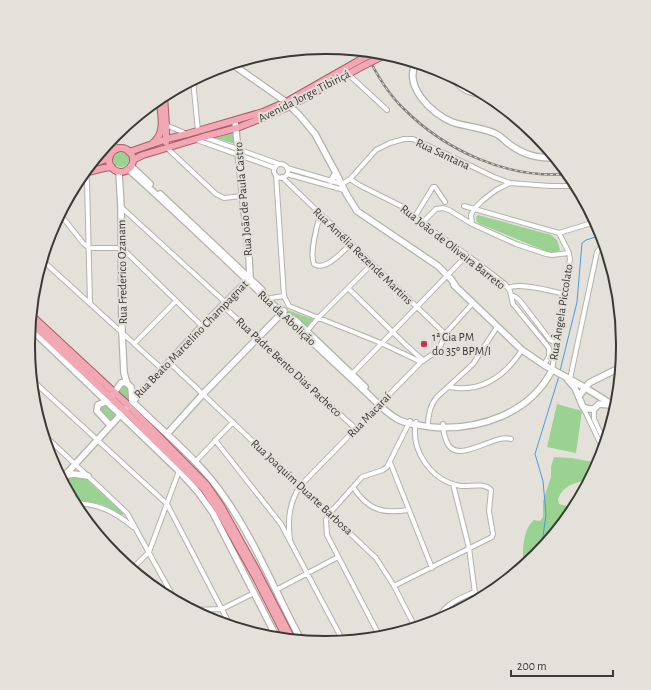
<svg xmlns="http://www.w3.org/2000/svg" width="651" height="690" viewBox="0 0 651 690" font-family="'Alegreya Sans',sans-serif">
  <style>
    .green { fill: #99d291 }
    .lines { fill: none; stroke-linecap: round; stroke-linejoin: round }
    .stream { stroke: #4c99da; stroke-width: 1 }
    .street-casing { stroke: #b3b2aa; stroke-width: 6 }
    .secondary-casing { stroke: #b3b2aa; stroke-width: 8 }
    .primary-casing { stroke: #ac5b68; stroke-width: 8 }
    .street { stroke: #fff; stroke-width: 4 }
    .secondary { stroke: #fff; stroke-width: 5.5 }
    .primary { stroke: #f2a7b5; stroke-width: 6 }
    .rail-casing { stroke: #7f7e78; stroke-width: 2.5 }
    .rail { stroke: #e3e1d9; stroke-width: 1; stroke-dasharray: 3; stroke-linecap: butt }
    .primary-bridge-casing { stroke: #ac5b68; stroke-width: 8; stroke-linecap: butt }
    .primary-bridge { stroke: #f2a7b5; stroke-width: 6 }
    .poi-dot { fill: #c73749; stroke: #e3e1d9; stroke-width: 1.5 }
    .labels { text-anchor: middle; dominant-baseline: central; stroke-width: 4; stroke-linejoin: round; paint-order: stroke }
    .street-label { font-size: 12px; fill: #3a3936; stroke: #e3e1d9 }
    .poi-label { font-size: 12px; fill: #3a3936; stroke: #e3e1d9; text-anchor: start }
    .rim { fill: none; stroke: #3a3936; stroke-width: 2 }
  </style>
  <rect width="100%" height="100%" fill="#e3e1d9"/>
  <path class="green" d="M236,130V144L211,137Z
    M113 159a8 8 0 1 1 16 0a8 8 0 1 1-16 0Z
    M478,215L551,235L557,240L560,250L557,252H548L480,224C477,222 476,220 476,217Z
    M287,310L313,319L305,329L286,312Z
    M124,384L126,385L128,389V402L116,391Z
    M105,404L116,415L110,422L99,410L101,406Z
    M557,404L582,411L576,453L547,447Z
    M554,457L571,458L593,462L595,468L589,479C575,484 565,483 558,499L559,504L574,508L536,556L523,566C523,552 522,530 534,520L540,521L543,517V501L551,477V467Z
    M70,474L83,476L123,513V515C119,514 116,511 112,509C100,502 87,501 73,501L62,480Z"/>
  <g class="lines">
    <path class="stream" d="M560,371L577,302L582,243L586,240L602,235
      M542,544L546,515L545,503L543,481L535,454L559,376"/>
    <defs>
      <path id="street" d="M348,74L387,110
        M451,76C461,92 470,94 488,96
        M193,80L198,131
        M166,125L187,134
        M204,137L279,164
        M194,139L275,168
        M167,148L216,194L224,198L242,196
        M274 171a7 7 0 1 1 14 0a7 7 0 1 1-14 0Z
        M287,168L342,184L350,179L376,150L390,143L404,139H413L442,152L494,177L510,183
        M86,171L87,182L90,303
        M287,174L344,190
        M276,175L284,296L289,306L381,343L421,362
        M282,177L445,334
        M350,179L359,185L403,207L414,218L467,255L505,284L510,291L513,304L549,348V356L544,365
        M464,206L559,233L595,222
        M121,207L225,302
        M60,214L83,243L89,248H122L202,326
        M320,215C317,226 309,253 314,264C325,272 343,251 351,244
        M414,218L433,187H435L445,202
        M422,223L436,209L443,208L449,210L472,224L516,244L546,254L552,255L569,253
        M472,224L471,215L474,209L483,200L496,190L510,183L550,186H576
        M42,260L162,369
        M348,288L407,346L423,360
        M508,288C519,282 551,291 564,294
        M511,295L516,297L521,302L550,340L556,343
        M271,298L284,296
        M222,305L356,429
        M307,331L318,318L372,264
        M134,344L176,301
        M169,362L376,558L394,586L415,627
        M552,370L570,259L569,253L559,233
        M351,375L467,255
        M31,379L167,504L230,625
        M570,379L597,252L604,243
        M449,387C481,393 505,376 522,350
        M583,407L603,449
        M594,409V419L605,443
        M428,423C429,413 430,405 437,397L473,364L497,327
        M443,424C443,430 444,435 446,440C455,468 493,433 511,439
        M43,434L127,513L175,600
        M215,440L281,524L343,641
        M196,461L233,422
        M390,462L432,568
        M453,484L469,548L476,601
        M353,487C368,510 382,514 408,510
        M74,503C99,504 114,511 133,527
        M290,539C287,520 289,503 300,486L421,362L439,350L445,334L473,303
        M132,569L149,552L179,471
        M394,586L492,537L493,534L489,511L491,490C484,482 470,487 461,486C431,481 410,450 416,422
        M276,590L338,557
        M194,610L222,609L254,593
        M439,620C441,605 462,598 474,592
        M380,637L327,535L326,520L329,514L362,477L383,470L387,467L410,421"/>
      <path id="secondary" d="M416,63C403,86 432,114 452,122C466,127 481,127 494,133C500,135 504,140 509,144C525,155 535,158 555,158
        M232,64L286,102L300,116L315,134L336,173L347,195L357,211L438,266L451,279L455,285
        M131,166L150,184
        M128,169C195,229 259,292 324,353C339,367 354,381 369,395C378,404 387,414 399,420C409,425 420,425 431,427C478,431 530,414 552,370
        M119,172L121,207L122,333L124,373L127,383
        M331,181L336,173
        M160,194L262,290
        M454,285L522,350L544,365L584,387L616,407
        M295,320L365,387
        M30,328L179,471L198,492L213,513L277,638
        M568,380L575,388L583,407L589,409H594L599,404L610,405
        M579,396L589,383L621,367
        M132,401C163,432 198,459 223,495C255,540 275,592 301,640
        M110,425L97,411L98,405L109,400L121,383L125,382L131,387L132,401
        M167,434L203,394L284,311
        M64,476L73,474L88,476
        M61,478L68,472L202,326L250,278L249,258L235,121"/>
      <path id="primary" d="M164,96L166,125V142
        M110,142L117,149
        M154,142C166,132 161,113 159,98
        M105,147L110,156
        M109 160a12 12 0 1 1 24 0a12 12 0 1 1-24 0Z
        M129,152L167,139L187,134L263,112L286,102L358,61
        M133,160L143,155L203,137L237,128L265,117L290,106L361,67
        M90,165L109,158
        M84,173L104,168L112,167
        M31,315L128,405L206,484L221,506L257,571L292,639
        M30,322L124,410L204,489L219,512L255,576L287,639"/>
    </defs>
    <use href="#street" class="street-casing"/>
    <use href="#secondary" class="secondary-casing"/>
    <use href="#primary" class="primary-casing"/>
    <use href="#street" class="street"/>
    <use href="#secondary" class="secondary"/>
    <use href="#primary" class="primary"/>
    <defs>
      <path id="rail" d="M365,51C375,72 387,93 404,109C446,151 508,179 568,174"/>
    </defs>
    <use href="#rail" class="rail-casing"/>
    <use href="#rail" class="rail"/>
    <defs>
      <path id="primary-bridge" d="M358,61L375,52
        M361,67L383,56"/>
    </defs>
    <use href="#primary-bridge" class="primary-bridge-casing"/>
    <use href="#primary-bridge" class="primary-bridge"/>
  </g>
  <circle class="poi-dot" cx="424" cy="344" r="4"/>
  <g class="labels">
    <g class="street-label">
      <text transform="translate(304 96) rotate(-27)">Avenida Jorge Tibiriçá</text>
      <text transform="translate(443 154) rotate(25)">Rua Santana</text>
      <text transform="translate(243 199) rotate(-95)">Rua João de Paula Castro</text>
      <text transform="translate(453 247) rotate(38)">Rua João de Oliveira Barreto</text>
      <text transform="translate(363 256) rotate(44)">Rua Amélia Rezende Martins</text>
      <text transform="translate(122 272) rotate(-91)">Rua Frederico Ozanam</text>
      <text transform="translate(561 312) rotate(-81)">Rua Ângela Piccolato</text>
      <text transform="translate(287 318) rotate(43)">Rua da Abolição</text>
      <text transform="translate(191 339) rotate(-46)">Rua Beato Marcelino Champagnat</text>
      <text transform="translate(289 367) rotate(43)">Rua Padre Bento Dias Pacheco</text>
      <text transform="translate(369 415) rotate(-46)">Rua Macaraí</text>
      <text transform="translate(302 487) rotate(43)">Rua Joaquim Duarte Barbosa</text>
    </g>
    <g class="poi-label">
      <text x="432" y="337">1ª Cia PM<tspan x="432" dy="14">do 35º BPM/I</tspan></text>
    </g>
  </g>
  <path d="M0 0H651V690H0ZM325 54H326A290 290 0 0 1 616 344V346A290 290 0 0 1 326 636H325A290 290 0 0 1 35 346V344A290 290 0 0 1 325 54Z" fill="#e3e1d9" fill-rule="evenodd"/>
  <path class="rim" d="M325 54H326A290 290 0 0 1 616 344V346A290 290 0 0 1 326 636H325A290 290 0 0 1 35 346V344A290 290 0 0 1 325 54Z"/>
  <path d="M511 670v6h102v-6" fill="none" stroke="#3a3936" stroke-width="2"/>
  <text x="517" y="670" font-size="12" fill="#3a3936" stroke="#e3e1d9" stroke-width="3" paint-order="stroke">200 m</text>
</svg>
